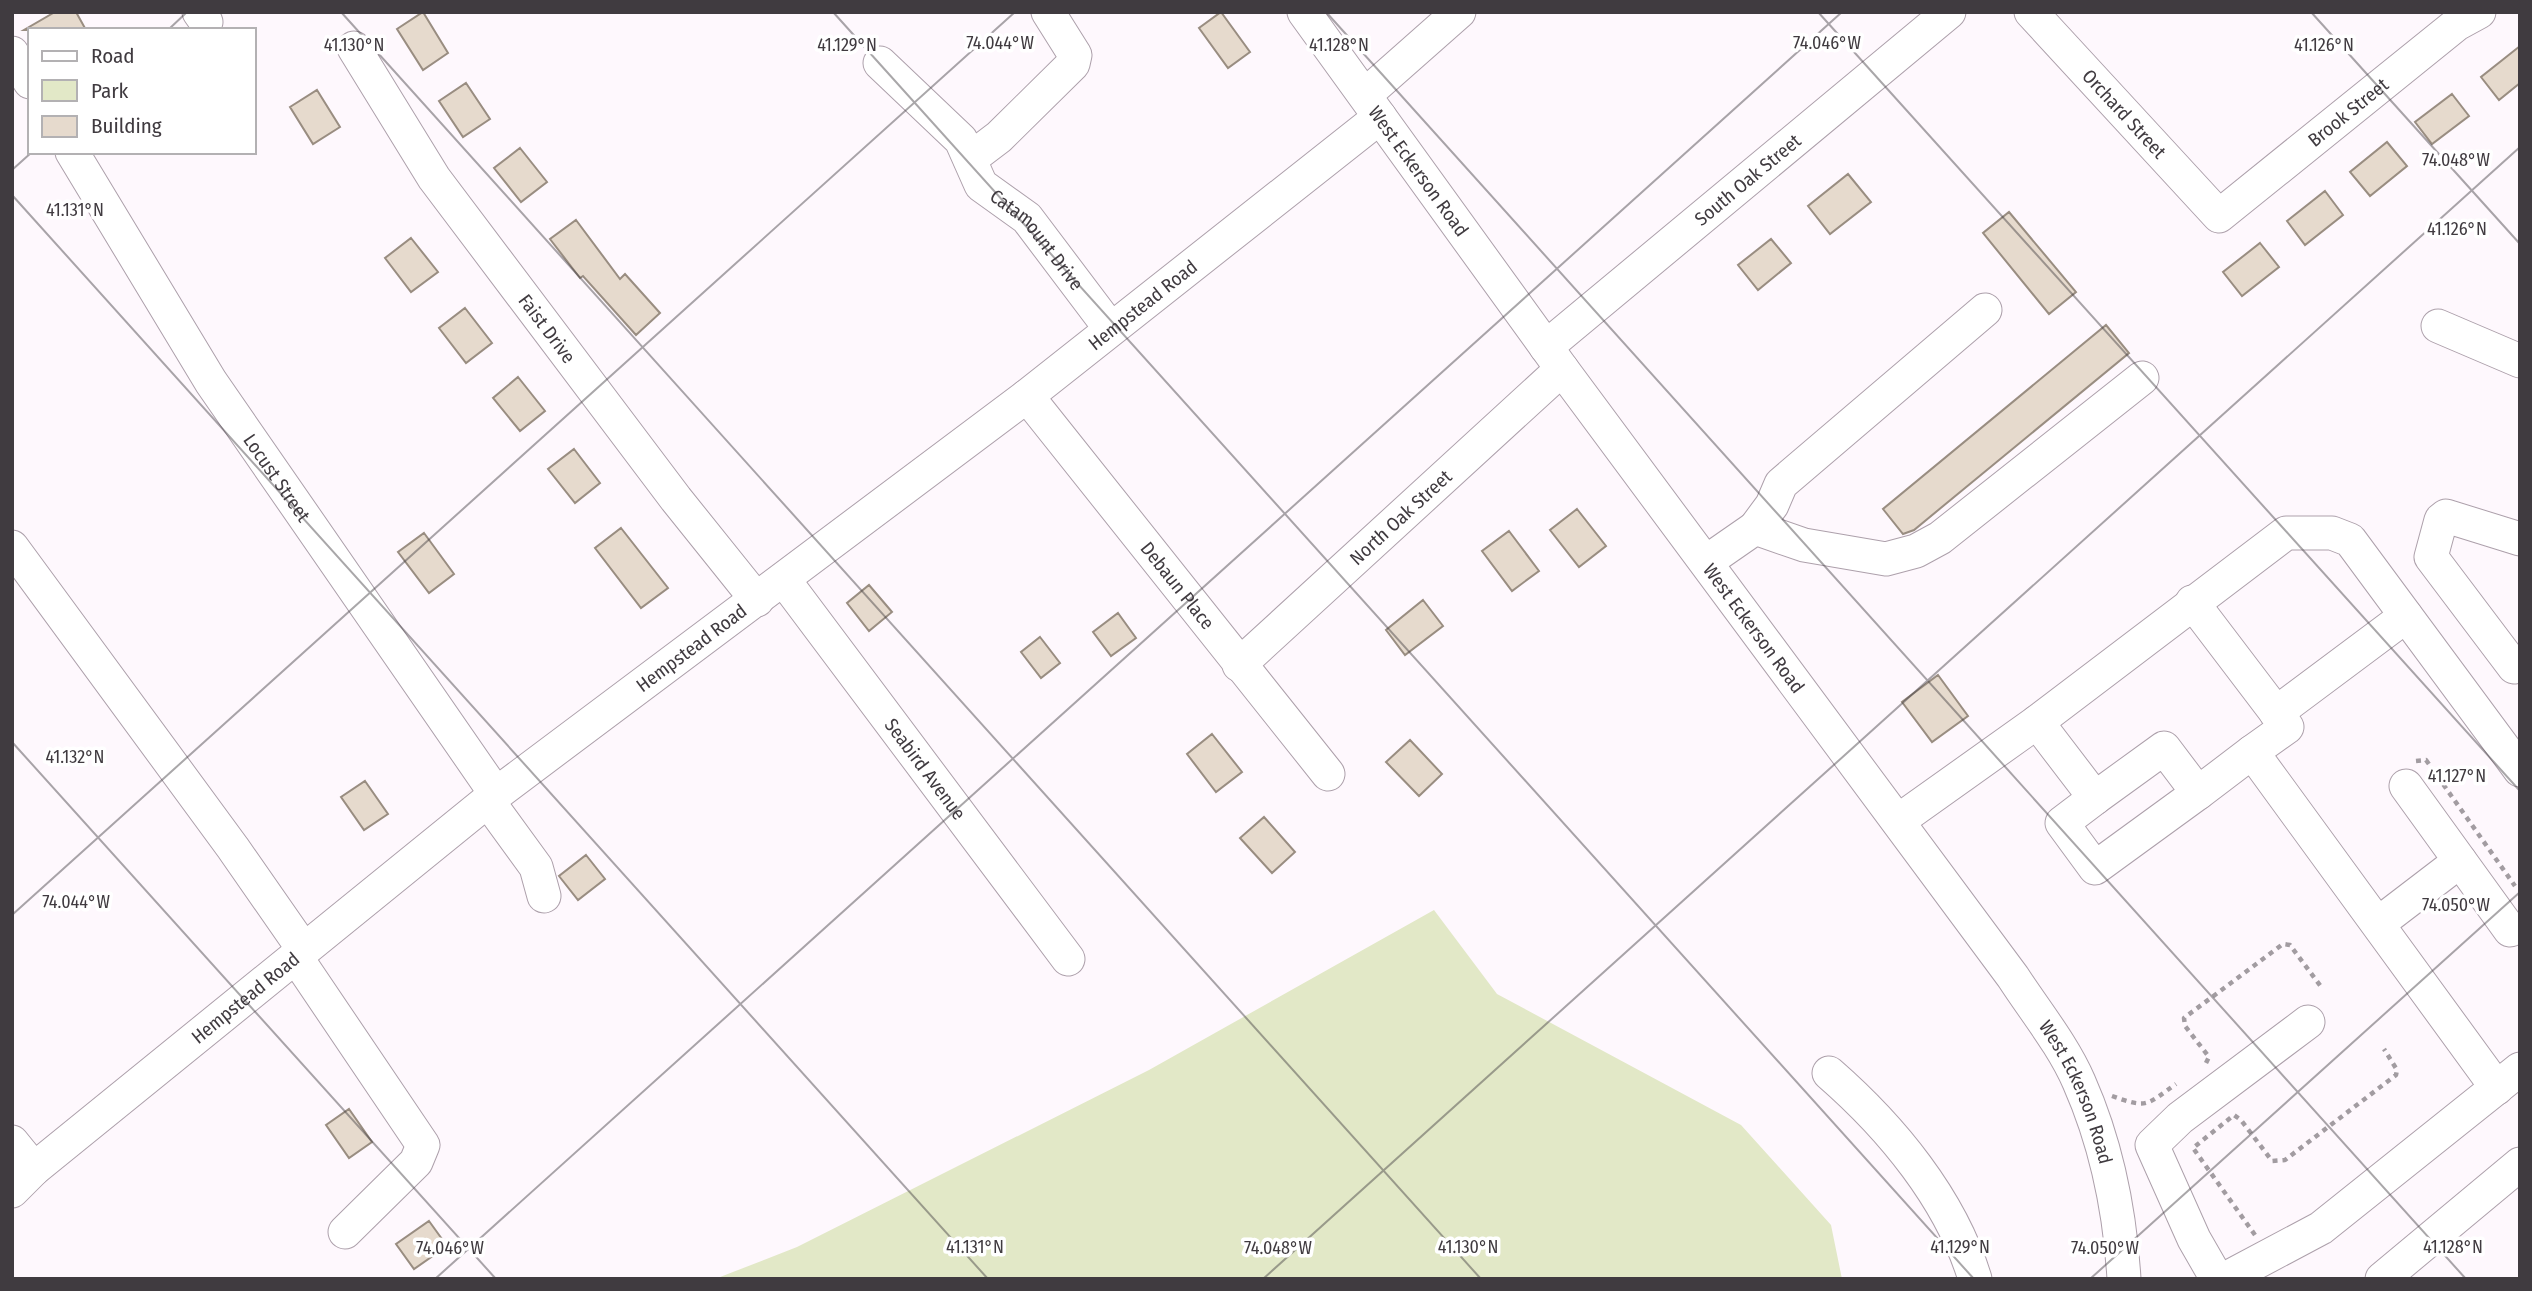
<svg xmlns="http://www.w3.org/2000/svg" width="2532" height="1291" viewBox="0 0 2532 1291" font-family="'Fira Sans Condensed',sans-serif">
  <style>
    .green { fill: #e2e8c7 }
    .building { fill: #e6dacd; stroke: #998d81; stroke-width: 2 }
    .lines { fill: none; stroke-linecap: round; stroke-linejoin: round }
    .minor-casing { stroke: #ada0ab; stroke-width: 35 }
    .path { stroke: #a29ca1; stroke-width: 4.5; stroke-dasharray: 5 5; stroke-linecap: butt }
    .minor { stroke: #fff; stroke-width: 33 }
    .ticks { fill: none; stroke: #403b40; stroke-width: 2; stroke-opacity: 0.45 }
    .labels { text-anchor: middle; dominant-baseline: central; stroke-width: 7; stroke-linejoin: round; paint-order: stroke }
    .street-label { font-size: 19px; fill: #403b40; stroke: #fff }
    .ticks-label { font-size: 18px; text-anchor: middle; fill: #403b40; stroke: #fff; stroke-width: 7; stroke-linejoin: round; paint-order: stroke }
  </style>
  <rect width="100%" height="100%" fill="#fef8fd"/>
  <path class="green" d="M1434,910L1497,994L1741,1125L1831,1225L1842,1279H715L797,1247L1149,1070Z"/>
  <path class="building" d="M55,12H76L86,30H24Z
    M423,12L448,53L423,70L397,29Z
    M1221,12L1250,52L1228,68L1199,28Z
    M2520,46V83L2499,100L2481,77Z
    M466,83L490,119L463,137L439,101Z
    M317,90L340,127L313,144L290,107Z
    M2452,94L2469,116L2432,144L2415,122Z
    M2387,142L2407,166L2370,196L2350,172Z
    M520,148L547,182L521,202L494,168Z
    M1848,174L1871,202L1830,234L1808,206Z
    M2325,191L2343,215L2305,245L2287,221Z
    M2009,212L2076,292L2049,314L1983,233Z
    M576,220L620,279L625,274L660,313L636,335L583,276L580,278L550,239Z
    M411,238L438,272L411,292L385,258Z
    M1771,239L1791,263L1758,290L1738,265Z
    M2260,243L2279,267L2242,296L2223,272Z
    M465,308L492,343L466,363L439,328Z
    M2106,325L2129,353L1914,530L1903,534L1883,509Z
    M518,377L545,411L520,431L493,398Z
    M574,449L600,483L575,503L548,469Z
    M1577,509L1606,546L1579,567L1550,530Z
    M621,528L668,588L641,608L595,548Z
    M1509,531L1539,571L1512,591L1482,551Z
    M424,533L454,574L429,593L398,552Z
    M869,585L892,612L869,631L847,603Z
    M1423,600L1443,626L1405,655L1386,630Z
    M1118,613L1136,638L1111,656L1093,632Z
    M1040,637L1060,663L1041,678L1021,652Z
    M1938,675L1968,716L1932,742L1902,702Z
    M1212,734L1242,772L1216,792L1187,754Z
    M1410,740L1442,774L1419,796L1386,762Z
    M365,781L388,814L364,830L341,797Z
    M1264,817L1295,852L1272,873L1240,838Z
    M586,855L605,879L578,900L559,876Z
    M349,1109L372,1142L349,1158L326,1125Z
    M429,1221L447,1246L414,1269L396,1244Z"/>
  <g class="lines">
    <defs>
      <g id="minor">
        <path d="M199,12L206,22"/>
        <path id="s1" d="M1304,12L1562,369L2013,977C2035,1011 2063,1045 2079,1082C2106,1143 2120,1212 2124,1279"/>
        <path id="s2" d="M2031,12L2219,216L2457,24L2479,12"/>
        <path id="s3" d="M354,48L434,178L676,499L757,600"/>
        <path d="M12,53L30,82"/>
        <path id="s4" d="M880,63L961,140L981,185L1027,218L1110,328"/>
        <path d="M1365,95L1459,12"/>
        <path id="s5" d="M72,152L211,382L496,794"/>
        <path d="M970,159L999,137L1073,64L1075,55L1048,12"/>
        <path d="M2438,326L2520,361"/>
        <path id="s6" d="M1546,347L1949,12"/>
        <path id="s7" d="M1027,396L1328,774"/>
        <path d="M1755,528L1772,505L1781,484L1985,310"/>
        <path d="M12,547L233,848L304,950"/>
        <path d="M1706,562L1755,528L1804,545L1886,559L1916,551L1940,538L2142,378"/>
        <path id="s8" d="M784,580L1068,959"/>
        <path d="M2192,602L2287,727L2252,752"/>
        <path id="s9" d="M1239,665L1562,369"/>
        <path d="M2514,667L2431,557L2441,520L2446,516L2520,539"/>
        <path d="M2276,713L2406,616"/>
        <path d="M2037,722L2095,798L2164,748L2198,793L2252,752L2497,1088"/>
        <path d="M2406,786L2510,930"/>
        <path d="M2095,798L2062,823L2095,868L2198,793"/>
        <path d="M488,801L536,867L544,896"/>
        <path d="M1898,821L2037,722L2286,533H2332L2350,540L2520,770"/>
        <path d="M2379,923L2460,861"/>
        <path d="M296,957L423,1145L416,1162L345,1232"/>
        <path d="M1829,1073C1891,1127 1951,1199 1975,1279"/>
        <path d="M12,1142L34,1169"/>
        <path id="s10" d="M12,1191L34,1169L496,794L1027,396L1380,117"/>
        <path d="M2217,1279L2194,1239L2152,1145L2180,1118L2308,1022"/>
        <path d="M2225,1279L2321,1228L2520,1069"/>
        <path d="M2382,1279L2520,1164"/>
      </g>
    </defs>
    <use href="#minor" class="minor-casing"/>
    <path class="path" d="M2416,761L2426,760L2515,886
      M2206,1063L2209,1057L2185,1026L2184,1018L2283,944L2290,945L2322,988
      M2112,1096C2148,1109 2146,1105 2176,1084
      M2255,1235L2193,1148L2234,1115L2241,1120L2272,1161L2285,1160L2396,1075L2397,1070L2384,1049"/>
    <use href="#minor" class="minor"/>
  </g>
  <path class="ticks" d="M341,12L1481,1279M833,12L1974,1279M1326,12L2466,1279M1818,12L2520,791M2311,12L2520,244M168,30L187,12M12,170L32,152M12,195L988,1279M12,742L496,1279M12,915L1015,12M435,1279L1842,12M1263,1279L2520,147M2090,1279L2520,892"/>
  <g class="labels">
    <g class="street-label">
      <text stroke="none"><textPath href="#s2" startOffset="443">Brook Street</textPath></text>
      <text stroke="none"><textPath href="#s2" startOffset="138">Orchard Street</textPath></text>
      <text stroke="none"><textPath href="#s1" startOffset="196">West Eckerson Road</textPath></text>
      <text stroke="none"><textPath href="#s6" startOffset="262">South Oak Street</textPath></text>
      <text stroke="none"><textPath href="#s4" startOffset="240">Catamount Drive</textPath></text>
      <text stroke="none"><textPath href="#s10" startOffset="1437">Hempstead Road</textPath></text>
      <text stroke="none"><textPath href="#s3" startOffset="341">Faist Drive</textPath></text>
      <text stroke="none"><textPath href="#s5" startOffset="385">Locust Street</textPath></text>
      <text stroke="none"><textPath href="#s9" startOffset="219">North Oak Street</textPath></text>
      <text stroke="none"><textPath href="#s7" startOffset="242">Debaun Place</textPath></text>
      <text stroke="none"><textPath href="#s1" startOffset="763">West Eckerson Road</textPath></text>
      <text stroke="none"><textPath href="#s10" startOffset="870">Hempstead Road</textPath></text>
      <text stroke="none"><textPath href="#s8" startOffset="236">Seabird Avenue</textPath></text>
      <text stroke="none"><textPath href="#s10" startOffset="303">Hempstead Road</textPath></text>
      <text stroke="none"><textPath href="#s1" startOffset="1330">West Eckerson Road</textPath></text>
    </g>
  </g>
  <g class="ticks-label">
    <text x="1000" y="49">74.044°W</text>
    <text x="1827" y="49">74.046°W</text>
    <text x="1339" y="51">41.128°N</text>
    <text x="2324" y="51">41.126°N</text>
    <text x="354" y="51">41.130°N</text>
    <text x="847" y="51">41.129°N</text>
    <text x="2456" y="166">74.048°W</text>
    <text x="75" y="216">41.131°N</text>
    <text x="2457" y="235">41.126°N</text>
    <text x="75" y="763">41.132°N</text>
    <text x="2457" y="782">41.127°N</text>
    <text x="76" y="908">74.044°W</text>
    <text x="2456" y="911">74.050°W</text>
    <text x="975" y="1253">41.131°N</text>
    <text x="1468" y="1253">41.130°N</text>
    <text x="1960" y="1253">41.129°N</text>
    <text x="2453" y="1253">41.128°N</text>
    <text x="450" y="1254">74.046°W</text>
    <text x="1278" y="1254">74.048°W</text>
    <text x="2105" y="1254">74.050°W</text>
  </g>
  <rect width="2532" height="1291" fill="none" stroke="#403b40" stroke-width="28"/>
  <rect x="28" y="28" width="228" height="126" fill="#ffffff" stroke="#b3b1b3" stroke-width="2"/>
  <rect x="42" y="51" width="35" height="10" fill="#ffffff" stroke="#b3b1b3" stroke-width="2"/>
  <text x="91" y="63" font-size="21" fill="#403b40">Road</text>
  <rect x="42" y="80" width="35" height="21" fill="#e2e8c7" stroke="#b3b1b3" stroke-width="2"/>
  <text x="91" y="98" font-size="21" fill="#403b40">Park</text>
  <rect x="42" y="116" width="35" height="21" fill="#e6dacd" stroke="#b3b1b3" stroke-width="2"/>
  <text x="91" y="133" font-size="21" fill="#403b40">Building</text>
</svg>
